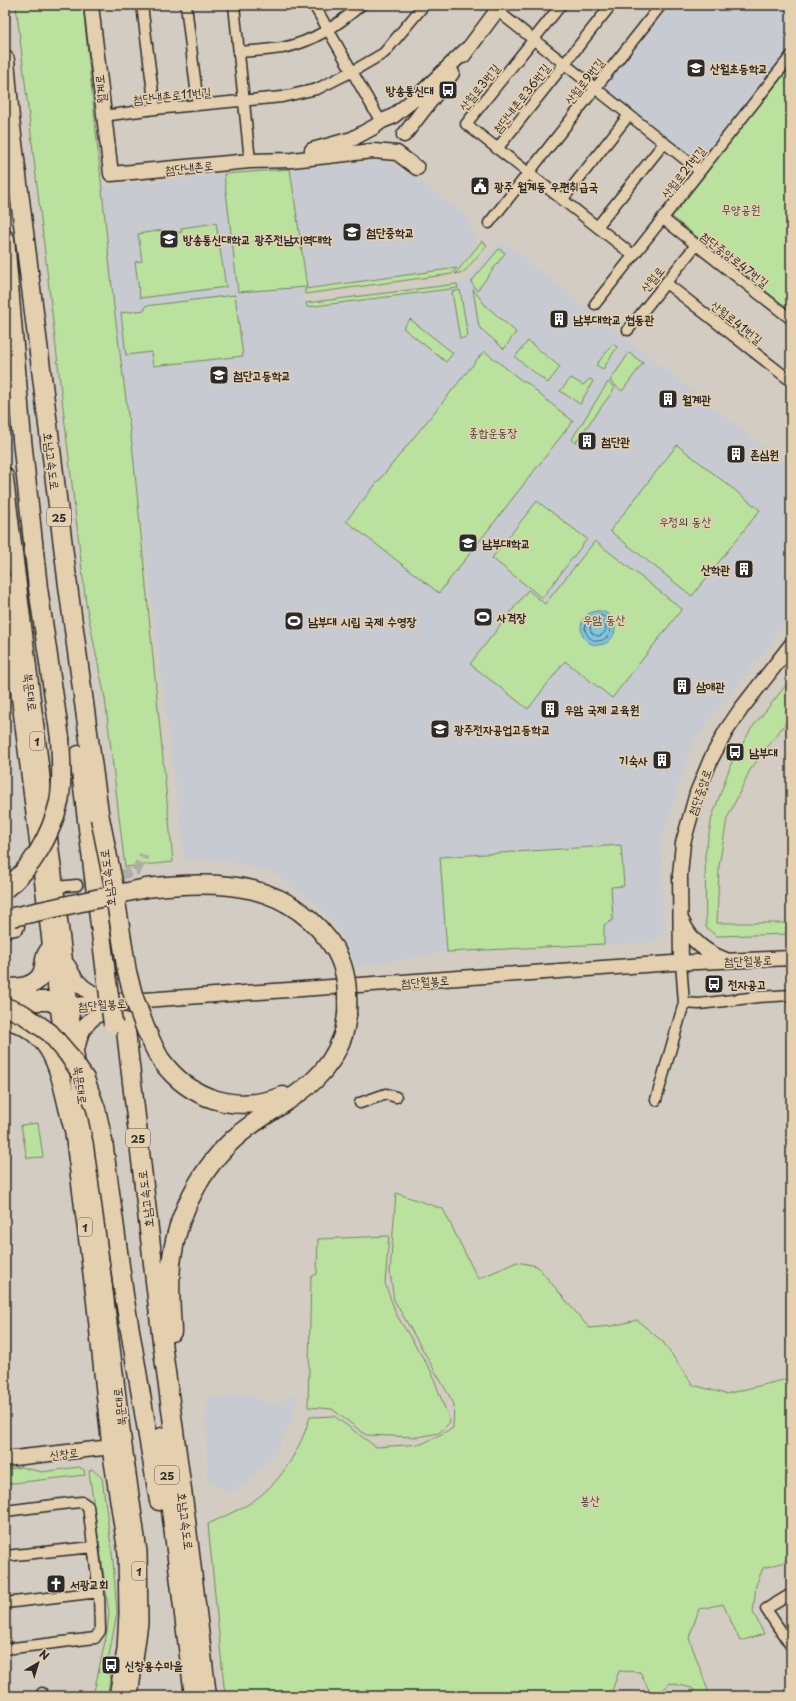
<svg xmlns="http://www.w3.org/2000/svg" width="796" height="1701" viewBox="0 0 796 1701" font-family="'Playpen Sans','Poor Story',sans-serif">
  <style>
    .built { fill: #c7cad0 }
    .green { fill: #bae19d; stroke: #728664 }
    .water { fill: #7fc5e0; stroke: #5d8798 }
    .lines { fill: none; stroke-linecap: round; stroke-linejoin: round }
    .shore { stroke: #4d6973; stroke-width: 1 }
    .street-tunnel { stroke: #b1aca4; stroke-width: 10; stroke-dasharray: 10 5; stroke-linecap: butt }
    .street-casing { stroke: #2b2b2b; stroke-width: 13 }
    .secondary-casing { stroke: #2b2b2b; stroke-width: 17 }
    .primary-casing { stroke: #2b2b2b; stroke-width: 18 }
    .highway-casing { stroke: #2b2b2b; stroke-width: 21 }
    .street { stroke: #e4cfae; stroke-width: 10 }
    .secondary { stroke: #e4cfae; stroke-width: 14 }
    .primary { stroke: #e4cfae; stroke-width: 15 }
    .highway { stroke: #e4cfae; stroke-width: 18 }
    .highway-bridge-casing { stroke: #2b2b2b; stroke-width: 21; stroke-linecap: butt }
    .highway-bridge { stroke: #e4cfae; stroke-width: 18 }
    .labels { text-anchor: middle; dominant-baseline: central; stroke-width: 3.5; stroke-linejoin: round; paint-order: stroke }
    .shield { fill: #e4cfae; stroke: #625c52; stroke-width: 1 }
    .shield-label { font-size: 11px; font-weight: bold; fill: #2b2b2b }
    .poi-label { font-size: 12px; font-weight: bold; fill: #2b2b2b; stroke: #e4cfae; text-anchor: start }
    .street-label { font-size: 12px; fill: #2b2b2b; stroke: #e4cfae }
    .park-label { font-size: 12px; fill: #393d36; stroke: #e4cfae }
  </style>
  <rect width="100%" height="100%" fill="#d3ccc2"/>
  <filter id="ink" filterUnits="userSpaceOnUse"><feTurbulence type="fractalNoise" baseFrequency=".025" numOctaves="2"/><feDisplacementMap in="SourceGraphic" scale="8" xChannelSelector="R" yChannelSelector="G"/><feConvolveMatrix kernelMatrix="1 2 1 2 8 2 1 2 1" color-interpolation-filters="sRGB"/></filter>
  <g filter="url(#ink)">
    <path class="built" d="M667,5H780L791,14V48L702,161L694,162L602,88Z
      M384,161L411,174L468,218L477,246L461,267L302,288L304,302L465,282L499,243L503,242L791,468V618L693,742L666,824L664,836H661L663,933L654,942L447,952L356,967L353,958L336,926L311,899L271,871L227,861L185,860L114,307L101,187L224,174Z
      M298,1392L292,1421L277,1449L263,1466L246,1483L230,1493H226L207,1479L206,1399L242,1393L275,1405Z"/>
    <path class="green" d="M16,5H83L114,307L133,453L173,862L125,867L105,698L86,604Z
      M791,66V311L672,217Z
      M290,169L307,287L238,292L224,174Z
      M216,223L226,287L140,298L135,262L142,261L138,234L163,230L164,234L182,232L181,228Z
      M482,241L487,245L464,272L455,274Z
      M499,249L505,253L477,291L471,282Z
      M457,268L452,274L305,294V289Z
      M457,284L458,288L307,307L306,303Z
      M473,289L485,305L516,332L504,349L479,327Z
      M460,290L468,336L460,339L452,292Z
      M235,295L243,356L153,366L151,352L126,355L121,313L145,310V306Z
      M410,319L453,353L446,362L403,328Z
      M528,341L560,367L548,383L515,357Z
      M613,344L617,347L603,369L596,365Z
      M484,351L521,380L529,384L540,395L573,421L439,593L346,521Z
      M629,353L643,363L622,391L610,381Z
      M571,378L583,385L590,379L593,381L580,404L560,391Z
      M608,382L615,388L575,443L572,439Z
      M677,445L760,510L692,596L610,531Z
      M537,501L587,539L542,598L492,558Z
      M595,541L682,609L612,698L565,661L528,709L470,664L528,590L545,604Z
      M791,679V716L750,770L727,819L719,866L717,923H791V934L716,936L706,927L705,855L712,817L731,764L751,729Z
      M621,845L624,886L611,887L613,920L604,925V944L447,952L440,857Z
      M38,1123L43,1157L27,1158L21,1125Z
      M396,1193L443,1209L478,1279L517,1262L537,1266L589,1328L612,1326L637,1320L663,1342L693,1385L726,1394L791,1378V1557L782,1563L763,1568L756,1585L753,1612L764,1634L740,1641L723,1604L699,1609L689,1638L710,1696H700L692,1688L670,1683L657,1696H652L640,1672L619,1671L610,1696H225L208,1524C221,1518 234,1512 247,1505C280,1485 299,1452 310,1417L334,1416L376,1447L422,1444L453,1428L454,1404L394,1300L390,1272Z
      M389,1236L385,1283L396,1314L431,1371L450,1422L439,1433L418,1437L366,1435L332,1409L308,1407L311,1277L317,1274L318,1239Z
      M20,1467L42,1472L79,1467L84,1470L85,1475L5,1484V1470Z
      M92,1469L102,1478L113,1561L117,1613L107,1666L110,1679L107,1696H93L107,1632L109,1613L89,1471Z"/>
    <path class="water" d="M581 628a17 17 0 1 1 34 0a17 17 0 1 1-34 0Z"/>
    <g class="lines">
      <path class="shore" d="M585 628a13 13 0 1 1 26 0a13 13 0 1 1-26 0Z
        M590 628a8 8 0 1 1 16 0a8 8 0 1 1-16 0Z"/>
      <path class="street-tunnel" d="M77,885L136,871L144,855"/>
      <defs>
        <path id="street" d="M142,5L155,109
          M186,5L198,105
          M234,5L250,161
          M314,5L381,122
          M490,5L700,171
          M561,5L466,124L633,255
          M239,52C253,51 268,50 282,48C313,42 338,25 361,5
          M103,116L155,109L282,97L317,89L353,71L384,53L424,5
          M497,149L611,5
          M562,200L629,115
          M662,218L791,319
          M489,223L661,5
          M597,227L664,143
          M666,283L791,381
          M595,304L791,56
          M628,330L696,245
          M56,887L77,885
          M684,1003L699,1004L758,997L791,995
          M656,1100L684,1003L681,963
          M360,1103L386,1094L396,1097
          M5,1511L70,1503L82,1502L88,1506L99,1592L100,1631L95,1638L5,1649
          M5,1556L93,1547
          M791,1594L766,1609L791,1646
          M5,1603L99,1592
          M41,1696L42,1693"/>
        <path id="secondary" d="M91,5L111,174L250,161L292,160L373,151L397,153L417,168
          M463,56L501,5
          M404,135L452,73
          M312,150L352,139L374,127L382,121L392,117L417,97L467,49
          M682,921C691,941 705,952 726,960
          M681,963L680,875L683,843L697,793L711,759L726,731L741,709L791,645
          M59,1006L673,963L791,958
          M5,1459L121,1446"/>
        <path id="primary" d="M5,475L124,1446L139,1552L140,1623L130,1696
          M5,582L64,1053
          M68,966C80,994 100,998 128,1002
          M78,1044C81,1021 100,1011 120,1005
          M71,1117L94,1297L110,1448L126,1553L127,1614L125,1650L117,1696"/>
        <path id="highway" d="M5,60L10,119L68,586L102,834
          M5,239L22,440L38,588L60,738
          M79,755L106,974
          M146,888C221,879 292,881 336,951
          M5,928L15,926
          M5,988C19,988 38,987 43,971C46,959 43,957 52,947
          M5,991L34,1001H50L59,1006
          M5,1019C60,1032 60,1082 73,1127
          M125,1022L163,1350L185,1512L207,1696
          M146,1030C151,1040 155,1051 161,1060C190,1100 237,1114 283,1096
          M124,1295L159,1501
          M172,1332C171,1307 168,1282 172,1257C179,1207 207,1158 247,1128C284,1100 325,1086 342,1038C345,1031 346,1022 347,1015
          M162,1437L194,1696"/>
      </defs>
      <use href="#street" class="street-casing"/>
      <use href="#secondary" class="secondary-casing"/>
      <use href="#primary" class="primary-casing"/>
      <use href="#highway" class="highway-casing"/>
      <use href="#street" class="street"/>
      <use href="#secondary" class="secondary"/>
      <use href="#primary" class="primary"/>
      <use href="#highway" class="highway"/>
      <defs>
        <path id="highway-bridge" d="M100,818L113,882L127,972L134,998L146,1030
          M5,889C32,869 51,835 59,802C63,781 61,759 60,738
          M13,917L146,888
          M336,951C347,971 348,992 347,1015
          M106,974L113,1024
          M5,1007L23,1014L50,1033L68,1054L85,1079L96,1109L103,1141L124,1295"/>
      </defs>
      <use href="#highway-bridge" class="highway-bridge-casing"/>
      <use href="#highway-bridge" class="highway-bridge"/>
    </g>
  </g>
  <defs>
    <symbol id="school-square" viewBox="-11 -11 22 22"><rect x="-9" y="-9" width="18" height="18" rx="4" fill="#2b2b2b" stroke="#e4cfae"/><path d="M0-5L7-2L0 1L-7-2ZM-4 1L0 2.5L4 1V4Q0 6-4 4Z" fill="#fff"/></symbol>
    <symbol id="bus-square" viewBox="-11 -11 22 22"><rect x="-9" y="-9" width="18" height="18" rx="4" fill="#2b2b2b" stroke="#e4cfae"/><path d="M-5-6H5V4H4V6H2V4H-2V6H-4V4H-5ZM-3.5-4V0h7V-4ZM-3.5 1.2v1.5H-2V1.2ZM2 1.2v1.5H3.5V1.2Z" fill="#fff"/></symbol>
    <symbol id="civic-square" viewBox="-11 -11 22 22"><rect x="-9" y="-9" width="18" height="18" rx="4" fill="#2b2b2b" stroke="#e4cfae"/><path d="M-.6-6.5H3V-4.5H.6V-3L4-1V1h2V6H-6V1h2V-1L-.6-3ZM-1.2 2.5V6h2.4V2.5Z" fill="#fff"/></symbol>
    <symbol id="university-square" viewBox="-11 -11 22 22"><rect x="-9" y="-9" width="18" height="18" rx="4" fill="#2b2b2b" stroke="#e4cfae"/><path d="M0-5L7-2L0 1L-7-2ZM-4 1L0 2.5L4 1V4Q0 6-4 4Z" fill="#fff"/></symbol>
    <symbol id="building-square" viewBox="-11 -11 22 22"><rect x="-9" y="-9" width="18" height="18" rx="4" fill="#2b2b2b" stroke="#e4cfae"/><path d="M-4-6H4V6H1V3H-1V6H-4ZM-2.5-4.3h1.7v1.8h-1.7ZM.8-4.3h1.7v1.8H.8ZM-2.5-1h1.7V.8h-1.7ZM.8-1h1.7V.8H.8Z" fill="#fff"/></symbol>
    <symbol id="stadium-square" viewBox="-11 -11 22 22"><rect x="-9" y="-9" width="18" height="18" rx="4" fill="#2b2b2b" stroke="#e4cfae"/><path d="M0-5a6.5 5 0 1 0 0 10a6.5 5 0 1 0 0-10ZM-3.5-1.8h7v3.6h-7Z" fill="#fff"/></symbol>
    <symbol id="church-square" viewBox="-11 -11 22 22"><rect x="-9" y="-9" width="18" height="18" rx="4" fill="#2b2b2b" stroke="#e4cfae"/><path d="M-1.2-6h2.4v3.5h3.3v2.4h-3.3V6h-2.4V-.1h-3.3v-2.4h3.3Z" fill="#fff"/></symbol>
  </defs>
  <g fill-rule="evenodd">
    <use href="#school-square" x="685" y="57" width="22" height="22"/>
    <use href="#bus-square" x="437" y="79" width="22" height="22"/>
    <use href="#civic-square" x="469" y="175" width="22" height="22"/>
    <use href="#school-square" x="341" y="221" width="22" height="22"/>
    <use href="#university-square" x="158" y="228" width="22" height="22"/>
    <use href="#building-square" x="548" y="308" width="22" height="22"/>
    <use href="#school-square" x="208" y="364" width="22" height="22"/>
    <use href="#building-square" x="657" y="388" width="22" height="22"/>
    <use href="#building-square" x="576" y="430" width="22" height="22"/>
    <use href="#building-square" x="725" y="443" width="22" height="22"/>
    <use href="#university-square" x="457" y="532" width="22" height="22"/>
    <use href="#building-square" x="733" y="558" width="22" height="22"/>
    <use href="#stadium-square" x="472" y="606" width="22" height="22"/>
    <use href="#stadium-square" x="283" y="610" width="22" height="22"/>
    <use href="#building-square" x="671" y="675" width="22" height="22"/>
    <use href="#building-square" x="539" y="698" width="22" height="22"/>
    <use href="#school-square" x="429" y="718" width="22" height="22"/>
    <use href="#bus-square" x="724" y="741" width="22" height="22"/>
    <use href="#building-square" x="651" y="749" width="22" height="22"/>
    <use href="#bus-square" x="703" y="973" width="22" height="22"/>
    <use href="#church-square" x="45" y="1573" width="22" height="22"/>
    <use href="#bus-square" x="100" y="1654" width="22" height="22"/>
  </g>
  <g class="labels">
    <g class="shield">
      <rect x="47" y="508" width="24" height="18" rx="3"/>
      <rect x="30" y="732" width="14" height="18" rx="3"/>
      <rect x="126" y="1129" width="24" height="18" rx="3"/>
      <rect x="78" y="1218" width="14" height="18" rx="3"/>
      <rect x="155" y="1466" width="24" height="18" rx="3"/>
      <rect x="132" y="1562" width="14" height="18" rx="3"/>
    </g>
    <g class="shield-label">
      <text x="59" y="517">25</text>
      <text x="37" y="741">1</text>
      <text x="138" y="1138">25</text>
      <text x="85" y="1227">1</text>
      <text x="167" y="1475">25</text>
      <text x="139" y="1571">1</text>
    </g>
    <g class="poi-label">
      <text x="710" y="68">산월초등학교</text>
      <text x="434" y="90" text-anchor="end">방송통신대</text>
      <text x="494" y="186">광주 월계동 우편취급국</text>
      <text x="366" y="232">첨단중학교</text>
      <text x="183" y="239">방송통신대학교 광주전남지역대학</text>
      <text x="573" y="319">남부대학교 협동관</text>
      <text x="233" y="375">첨단고등학교</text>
      <text x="682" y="399">월계관</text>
      <text x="601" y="441">첨단관</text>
      <text x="750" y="454">존심원</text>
      <text x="482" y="543">남부대학교</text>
      <text x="730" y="569" text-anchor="end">산학관</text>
      <text x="497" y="617">사격장</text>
      <text x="308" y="621">남부대 시립 국제 수영장</text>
      <text x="696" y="686">삼애관</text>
      <text x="564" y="709">우암 국제 교육원</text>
      <text x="454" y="729">광주전자공업고등학교</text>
      <text x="749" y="752">남부대</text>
      <text x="648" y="760" text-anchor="end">기숙사</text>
      <text x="728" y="984">전자공고</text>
      <text x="70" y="1584">서광교회</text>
      <text x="125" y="1665">신창용수마을</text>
    </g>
    <g class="street-label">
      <text transform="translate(584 81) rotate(-52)">산월로9번길</text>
      <text transform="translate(479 87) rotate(-51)">산월로3번길</text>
      <text transform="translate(100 89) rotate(-96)">월계로</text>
      <text transform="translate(172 95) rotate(-6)">첨단내촌로11번길</text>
      <text transform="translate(521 98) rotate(-52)">첨단내촌로36번길</text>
      <text transform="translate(189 167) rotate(-6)">첨단내촌로</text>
      <text transform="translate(683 172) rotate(-52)">산월로21번길</text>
      <text transform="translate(735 259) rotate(38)">첨단중앙로47번길</text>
      <text transform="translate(652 279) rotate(-51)">산월로</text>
      <text transform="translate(737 322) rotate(38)">산월로41번길</text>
      <text transform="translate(52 461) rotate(83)">호남고속도로</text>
      <text transform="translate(31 692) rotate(83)">북문대로</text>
      <text transform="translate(699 792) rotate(-71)">첨단중앙로</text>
      <text transform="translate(107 878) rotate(-97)">호남고속도로</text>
      <text transform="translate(748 960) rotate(-2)">첨단월봉로</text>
      <text transform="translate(425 981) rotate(-4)">첨단월봉로</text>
      <text transform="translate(102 1004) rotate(-4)">첨단월봉로</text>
      <text transform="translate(81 1085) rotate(83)">북문대로</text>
      <text transform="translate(145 1199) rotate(-97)">호남고속도로</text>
      <text transform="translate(119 1407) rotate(-97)">북문대로</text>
      <text transform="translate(64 1453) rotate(-6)">신창로</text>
      <text transform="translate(186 1521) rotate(83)">호남고속도로</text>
    </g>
    <g class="park-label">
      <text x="741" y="209">무양공원</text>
      <text x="493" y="432">종합운동장</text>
      <text x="685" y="521">우정의 동산</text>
      <text x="604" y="619">우암 동산</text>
      <text x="590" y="1500">봉산</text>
    </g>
  </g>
  <rect width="796" height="1701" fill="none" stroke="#e4cfae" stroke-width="20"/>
  <rect x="10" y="10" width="776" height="1681" fill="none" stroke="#2b2b2b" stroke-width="1.5" filter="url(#ink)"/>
  <g transform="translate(38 1663) rotate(38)" stroke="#e4cfae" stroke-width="3" paint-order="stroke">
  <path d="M0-3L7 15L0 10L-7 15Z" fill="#2b2b2b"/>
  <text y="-6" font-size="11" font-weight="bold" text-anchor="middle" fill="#2b2b2b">N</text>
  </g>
</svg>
